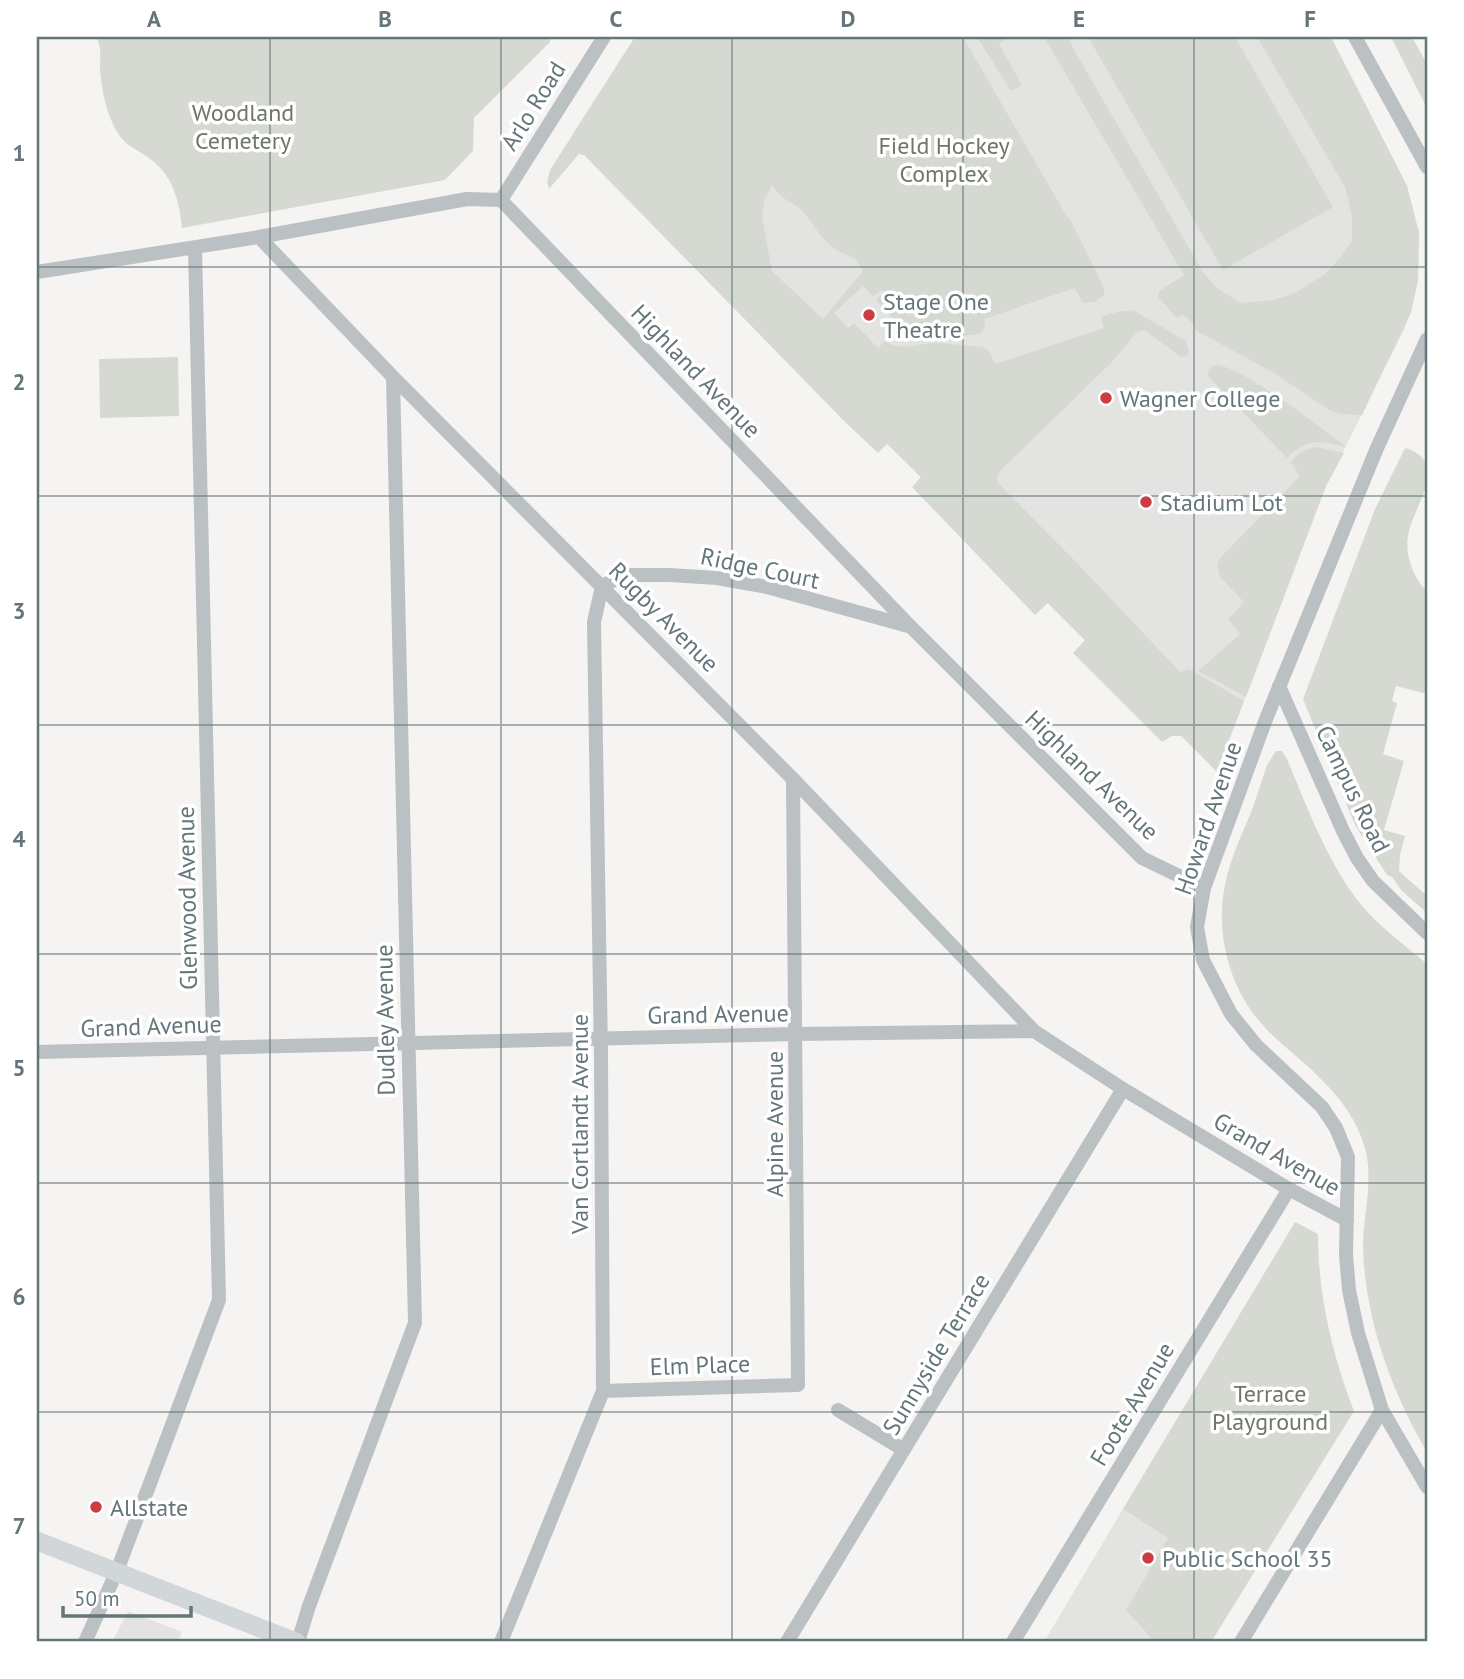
<svg xmlns="http://www.w3.org/2000/svg" width="1464" height="1679" viewBox="0 0 1464 1679" font-family="'PT Sans',sans-serif">
  <style>
    .built { fill: #e3e4e2 }
    .green { fill: #d6d9d2; fill-rule: evenodd }
    .lines { fill: none; stroke-linecap: round; stroke-linejoin: round }
    .minor { stroke: #bbc0c2; stroke-width: 14 }
    .secondary { stroke: #d1d6d8; stroke-width: 19 }
    .grid { fill: none; stroke: #64767a; stroke-width: 2; stroke-opacity: 0.55 }
    .poi-dot { fill: #cc3c40; stroke: #fff; stroke-width: 2.5 }
    .labels { text-anchor: middle; dominant-baseline: central; stroke-width: 7; stroke-linejoin: round; paint-order: stroke }
    .street-label { font-size: 24px; fill: #64767a; stroke: #fff }
    .park-label { font-size: 24px; fill: #6e7766; stroke: #fff }
    .poi-label { font-size: 24px; fill: #64767a; stroke: #fff; text-anchor: start }
    .neatline { fill: none; stroke: #64767a; stroke-width: 2.5 }
    .grid-label { font-size: 23px; text-anchor: middle; font-weight: bold; fill: #64767a }
  </style>
  <rect width="100%" height="100%" fill="#f5f4f2"/>
  <path class="built" d="M635,37H1331L1407,186L1419,233L1418,280L1411,312L1403,332L1326,486L1217,772L574,132Z
    M1123,1509L1246,1585L1211,1642H1044Z
    M128,1611L182,1632L177,1642H112Z"/>
  <path class="green" d="M96,37H551L550,42L474,118L473,151L445,180L182,228C179,200 173,175 149,158C138,150 126,146 119,135C107,117 101,89 100,68C100,56 102,48 96,37Z
    M635,37H963L1066,215L1071,221L1104,288V295L1094,302L1083,303L1075,288L984,319L985,327L980,334L960,336H899L894,333L901,327L876,300L884,292L882,290L873,296L863,286L834,313L848,328L854,323L878,348L885,341C902,353 921,342 939,343C954,344 969,346 983,347L990,352L995,364L1104,328L1101,319L1103,316L1117,312L1133,310L1186,341L1189,352L1186,356L1181,357L1144,330L1137,332L1111,363L999,472L997,479L999,484L1080,566L1180,672L1189,669L1244,701L1217,772L1182,736H1172L1162,742L1073,653L1085,640L1048,603L1035,615L912,487L921,477L887,444L878,453L846,423L584,155L579,154L549,189L547,182L550,170ZM772,185C784,204 794,200 805,214C816,228 819,236 834,248C849,259 853,251 863,271L823,319L772,271L762,216L765,199Z
    M977,37H1007L999,44L1022,85L1011,91Z
    M1044,37H1068L1073,48L1203,272L1217,288L1241,303L1273,300L1295,293L1325,274L1341,257L1352,241V216L1345,187L1257,37H1331L1407,186L1419,233L1418,280L1411,312L1362,415L1340,414L1329,410L1274,373L1195,330L1194,324L1183,315L1177,318L1158,297L1159,291L1184,275Z
    M1088,37H1235L1333,207L1223,270Z
    M1391,37H1412L1427,64V108Z
    M178,357L179,416L100,418L99,359Z
    M1214,365C1240,363 1322,430 1347,447C1321,442 1308,436 1287,458L1207,375L1209,369Z
    M1317,447L1344,453L1326,486L1246,697L1198,671L1240,634L1228,619L1244,602L1220,577L1217,564L1223,555L1300,476L1291,462C1298,453 1305,449 1317,447Z
    M1405,448C1452,462 1413,505 1408,536C1405,555 1413,578 1427,591V694L1396,686L1392,701L1397,703L1383,754L1404,761L1384,830L1405,836L1400,855L1399,871L1427,896V913L1402,891L1392,877L1387,875L1355,825L1303,699L1375,509Z
    M1276,751H1282L1287,759C1307,807 1329,866 1363,907C1381,928 1406,946 1427,964V1452C1391,1390 1365,1320 1363,1247C1363,1216 1373,1183 1366,1152C1356,1111 1327,1083 1296,1056C1284,1046 1271,1035 1261,1023C1229,987 1215,932 1225,885C1230,859 1242,834 1252,810C1257,795 1262,780 1267,765Z
    M1295,1222L1318,1234C1318,1295 1332,1354 1354,1411L1211,1642H1155L1126,1610L1168,1538L1123,1509Z"/>
  <g class="lines">
    <path class="minor" d="M1355,37L1427,167
      M501,200L604,37
      M259,237L393,377L793,779L1034,1031L1123,1089L1289,1189L1347,1220
      M37,272L259,237L467,199L501,200L910,626L1142,858L1204,888
      M1427,339L1377,448L1266,719L1204,888L1197,927L1203,960L1231,1014L1256,1045L1322,1107L1336,1128L1348,1157L1346,1255L1349,1290L1358,1333L1382,1410L1427,1487
      M1279,686L1343,831L1357,858L1373,881L1427,933
      M37,1052L796,1034L1034,1031
      M603,1391L798,1385L793,779
      M838,1410L904,1450
      M85,1642L117,1571L219,1300L195,248
      M298,1642L309,1606L415,1323L393,377
      M501,1642L603,1391L601,1055L594,622L602,586L624,575H669L717,578L767,587L908,626
      M787,1642L1123,1089
      M1013,1642L1289,1189
      M1241,1642L1382,1410"/>
    <path class="secondary" d="M37,1541L296,1642"/>
  </g>
  <path class="grid" d="M270,37V1642M501,37V1642M732,37V1642M963,37V1642M1194,37V1642M37,267H1427M37,496H1427M37,725H1427M37,954H1427M37,1183H1427M37,1412H1427"/>
  <g class="poi-dot">
    <circle cx="869" cy="315" r="7"/>
    <circle cx="1106" cy="398" r="7"/>
    <circle cx="1146" cy="502" r="7"/>
    <circle cx="96" cy="1507" r="7"/>
    <circle cx="1148" cy="1558" r="7"/>
  </g>
  <g class="labels">
    <g class="street-label">
      <text transform="translate(533 106) rotate(-58)">Arlo Road</text>
      <text transform="translate(696 371) rotate(46)">Highland Avenue</text>
      <text transform="translate(760 568) rotate(12)">Ridge Court</text>
      <text transform="translate(664 617) rotate(45)">Rugby Avenue</text>
      <text transform="translate(1092 775) rotate(44)">Highland Avenue</text>
      <text transform="translate(1353 789) rotate(64)">Campus Road</text>
      <text transform="translate(1208 818) rotate(-71)">Howard Avenue</text>
      <text transform="translate(187 898) rotate(-91)">Glenwood Avenue</text>
      <text transform="translate(718 1014) rotate(-1)">Grand Avenue</text>
      <text transform="translate(385 1020) rotate(-91)">Dudley Avenue</text>
      <text transform="translate(151 1026) rotate(-2)">Grand Avenue</text>
      <text transform="translate(579 1124) rotate(-90)">Van Cortlandt Avenue</text>
      <text transform="translate(774 1124) rotate(-90)">Alpine Avenue</text>
      <text transform="translate(1277 1154) rotate(30)">Grand Avenue</text>
      <text transform="translate(936 1354) rotate(-59)">Sunnyside Terrace</text>
      <text transform="translate(700 1365) rotate(-2)">Elm Place</text>
      <text transform="translate(1132 1404) rotate(-59)">Foote Avenue</text>
    </g>
    <g class="park-label">
      <text x="243" y="112">Woodland<tspan x="243" dy="28">Cemetery</tspan></text>
      <text x="944" y="145">Field Hockey<tspan x="944" dy="28">Complex</tspan></text>
      <text x="1270" y="1393">Terrace<tspan x="1270" dy="28">Playground</tspan></text>
    </g>
    <g class="poi-label">
      <text x="883" y="301">Stage One<tspan x="883" dy="28">Theatre</tspan></text>
      <text x="1120" y="398">Wagner College</text>
      <text x="1160" y="502">Stadium Lot</text>
      <text x="110" y="1507">Allstate</text>
      <text x="1162" y="1558">Public School 35</text>
    </g>
  </g>
  <rect width="1464" height="1679" fill="none" stroke="#ffffff" stroke-width="77"/>
  <path d="M63 1606v10h128v-10" fill="none" stroke="#64767a" stroke-width="3.5"/>
  <text x="74" y="1606" font-size="21" fill="#64767a" stroke="#ffffff" stroke-width="5" paint-order="stroke">50 m</text>
  <rect x="38" y="38" width="1388" height="1602" class="neatline"/>
  <g class="grid-label">
    <text x="154" y="27">A</text>
    <text x="385" y="27">B</text>
    <text x="616" y="27">C</text>
    <text x="848" y="27">D</text>
    <text x="1079" y="27">E</text>
    <text x="1310" y="27">F</text>
    <text x="19" y="161">1</text>
    <text x="19" y="390">2</text>
    <text x="19" y="619">3</text>
    <text x="19" y="847">4</text>
    <text x="19" y="1076">5</text>
    <text x="19" y="1305">6</text>
    <text x="19" y="1534">7</text>
  </g>
</svg>
